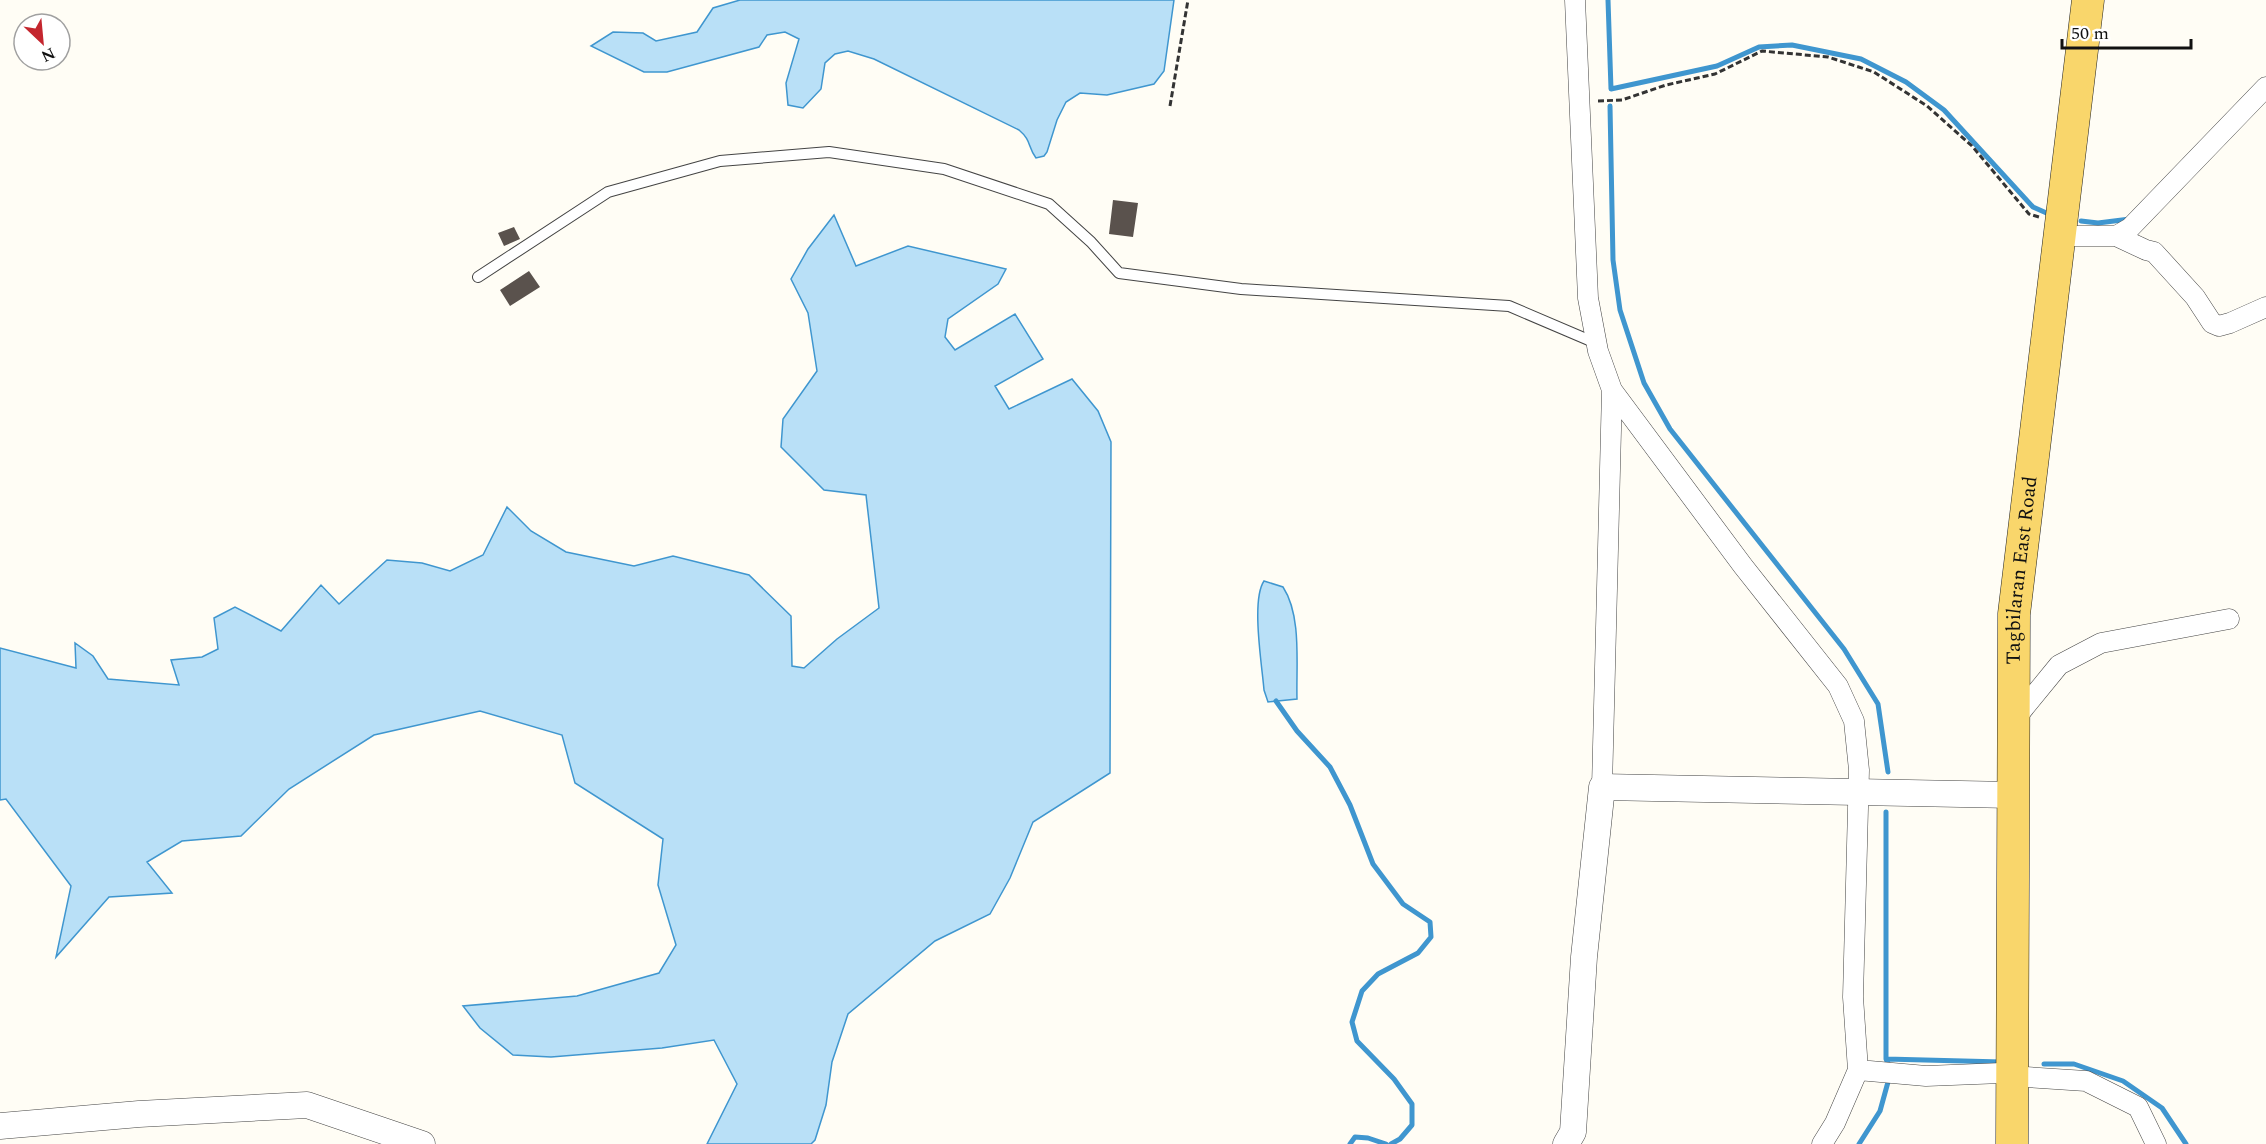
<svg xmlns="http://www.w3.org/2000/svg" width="2266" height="1144" viewBox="0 0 2266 1144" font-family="Spectral,serif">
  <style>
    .water { fill: #b9e0f7; stroke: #3f96cf; stroke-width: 1.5 }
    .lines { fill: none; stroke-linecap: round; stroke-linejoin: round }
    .stream { stroke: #3f96cf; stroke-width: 5 }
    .building { fill: #5a524d }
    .service-casing { stroke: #444; stroke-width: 12 }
    .minor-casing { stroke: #444; stroke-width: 21 }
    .tertiary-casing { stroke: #444; stroke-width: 27 }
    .primary-casing { stroke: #222; stroke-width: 33 }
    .path { stroke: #333; stroke-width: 3; stroke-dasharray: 6 3; stroke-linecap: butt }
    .service { stroke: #fff; stroke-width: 10 }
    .minor { stroke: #fff; stroke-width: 20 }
    .tertiary { stroke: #fff; stroke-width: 26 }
    .primary { stroke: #f9d66b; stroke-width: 32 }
    .labels { text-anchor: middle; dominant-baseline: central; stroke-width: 6; stroke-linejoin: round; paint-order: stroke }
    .street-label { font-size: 20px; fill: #111; stroke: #fff }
  </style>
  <rect width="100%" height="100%" fill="#fffdf5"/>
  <path class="water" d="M740,0H1174L1164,71L1154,84L1107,95L1080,93L1066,102L1057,120L1047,152L1044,156L1036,158C1027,146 1032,141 1019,130L874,59L848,51L835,54L825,63L821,89L803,108L788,105L786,83L799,39L785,32L767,35L759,47L667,72H644L591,46L613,32L643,33L656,41L697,32L713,8Z
    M834,215L856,266L908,246L1006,269L998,284L948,319L945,337L955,350L1015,314L1043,359L995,386L1009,409L1072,379L1098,411L1111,442L1110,773L1033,822L1010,878L990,914L935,941L848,1014L832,1062L826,1105L815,1140L811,1144H707L737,1084L714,1040L662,1048L551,1057L513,1055L480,1028L463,1006L577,996L659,973L676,945L658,885L663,839L575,783L562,735L480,711L374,735L289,789L241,836L182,841L147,862L172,893L109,897L56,957L71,886L6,799L0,800V648L76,668L75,643L93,656L108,679L179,685L171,660L202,657L218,649L214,618L235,607L281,631L321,585L339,604L387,560L422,563L450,571L483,555L507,507L531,531L566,552L634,566L673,556L749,575L791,616L792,666L804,668L837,639L879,608L866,495L824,490L781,447L783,419L817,371L808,313L791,279L808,249Z
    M1264,581L1283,587C1302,616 1296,665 1297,699L1268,702L1264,690C1262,665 1251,600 1264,581Z"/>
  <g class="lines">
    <path class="stream" d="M1608,0L1611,89L1717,66L1759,47L1792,45L1861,59L1906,82L1944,110L2033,207L2051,215
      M1610,106L1613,260L1620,310L1644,383L1670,429L1844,649L1878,704L1888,772
      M2081,221L2098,223L2130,219
      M1276,701L1297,731L1330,767L1350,805L1373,864L1403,904L1430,922L1431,937L1418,953L1378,974L1362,991L1352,1022L1357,1041L1394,1079L1412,1104V1125L1400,1139L1391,1144
      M1886,812V1059L1890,1068
      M1886,1059L2002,1062
      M2044,1064H2074L2123,1081L2162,1108L2186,1144
      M1350,1144L1355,1137L1368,1138L1386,1144
      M1859,1144L1880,1111L1888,1082"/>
  </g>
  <path class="building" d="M1113,200L1138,203L1133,237L1109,234Z
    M514,227L520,239L504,246L498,233Z
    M529,271L540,287L510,306L500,290Z"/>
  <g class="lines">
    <defs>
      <path id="service" d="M478,277L608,192L720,161L829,152L944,169L1049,204L1091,242L1119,273L1241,289L1509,306L1591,341L1594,346"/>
      <path id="minor" d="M1575,0L1588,298L1598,351L1612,390L1743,566L1838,686L1854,721L1859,770L1853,997L1858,1070L1835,1123L1822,1144
        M2060,236H2116L2130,228L2266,87
        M2116,236L2146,250L2154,252L2195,297L2212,323L2219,326L2230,323L2266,307
        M2014,720L2059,665L2101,643L2229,619
        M1602,787L1612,390
        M1858,1070L1926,1076L2002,1073L2011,1076L2086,1081L2138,1107L2156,1144"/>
      <path id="tertiary" d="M0,1126L139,1114L307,1105L422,1144
        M1566,1144L1573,1132L1584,957L1602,787L2013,795"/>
      <g id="primary">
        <path id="s1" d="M2012,1144L2014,614L2088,0"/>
      </g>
    </defs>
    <use href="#service" class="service-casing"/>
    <use href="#minor" class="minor-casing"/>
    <use href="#tertiary" class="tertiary-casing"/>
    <use href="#primary" class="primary-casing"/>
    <path class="path" d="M1598,101L1622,100L1666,85L1715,74L1762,51L1828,57L1874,72L1927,106L1972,146L2029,214L2039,217
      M1170,106L1188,0"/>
    <use href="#service" class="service"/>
    <use href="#minor" class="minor"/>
    <use href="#tertiary" class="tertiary"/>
    <use href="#primary" class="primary"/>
  </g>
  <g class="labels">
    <g class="street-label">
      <text stroke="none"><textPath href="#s1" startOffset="574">Tagbilaran East Road</textPath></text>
    </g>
  </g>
  <g transform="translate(42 42) rotate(154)"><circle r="28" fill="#ffffff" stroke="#a0a0a0" stroke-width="1.5"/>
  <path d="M0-4.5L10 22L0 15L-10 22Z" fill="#c4262e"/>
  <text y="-9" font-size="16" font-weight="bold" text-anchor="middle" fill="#111111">N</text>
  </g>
  <path d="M2062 39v9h129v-9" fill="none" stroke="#111111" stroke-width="3"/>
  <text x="2071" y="39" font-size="18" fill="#111111" stroke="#ffffff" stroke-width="4.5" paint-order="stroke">50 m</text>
</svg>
